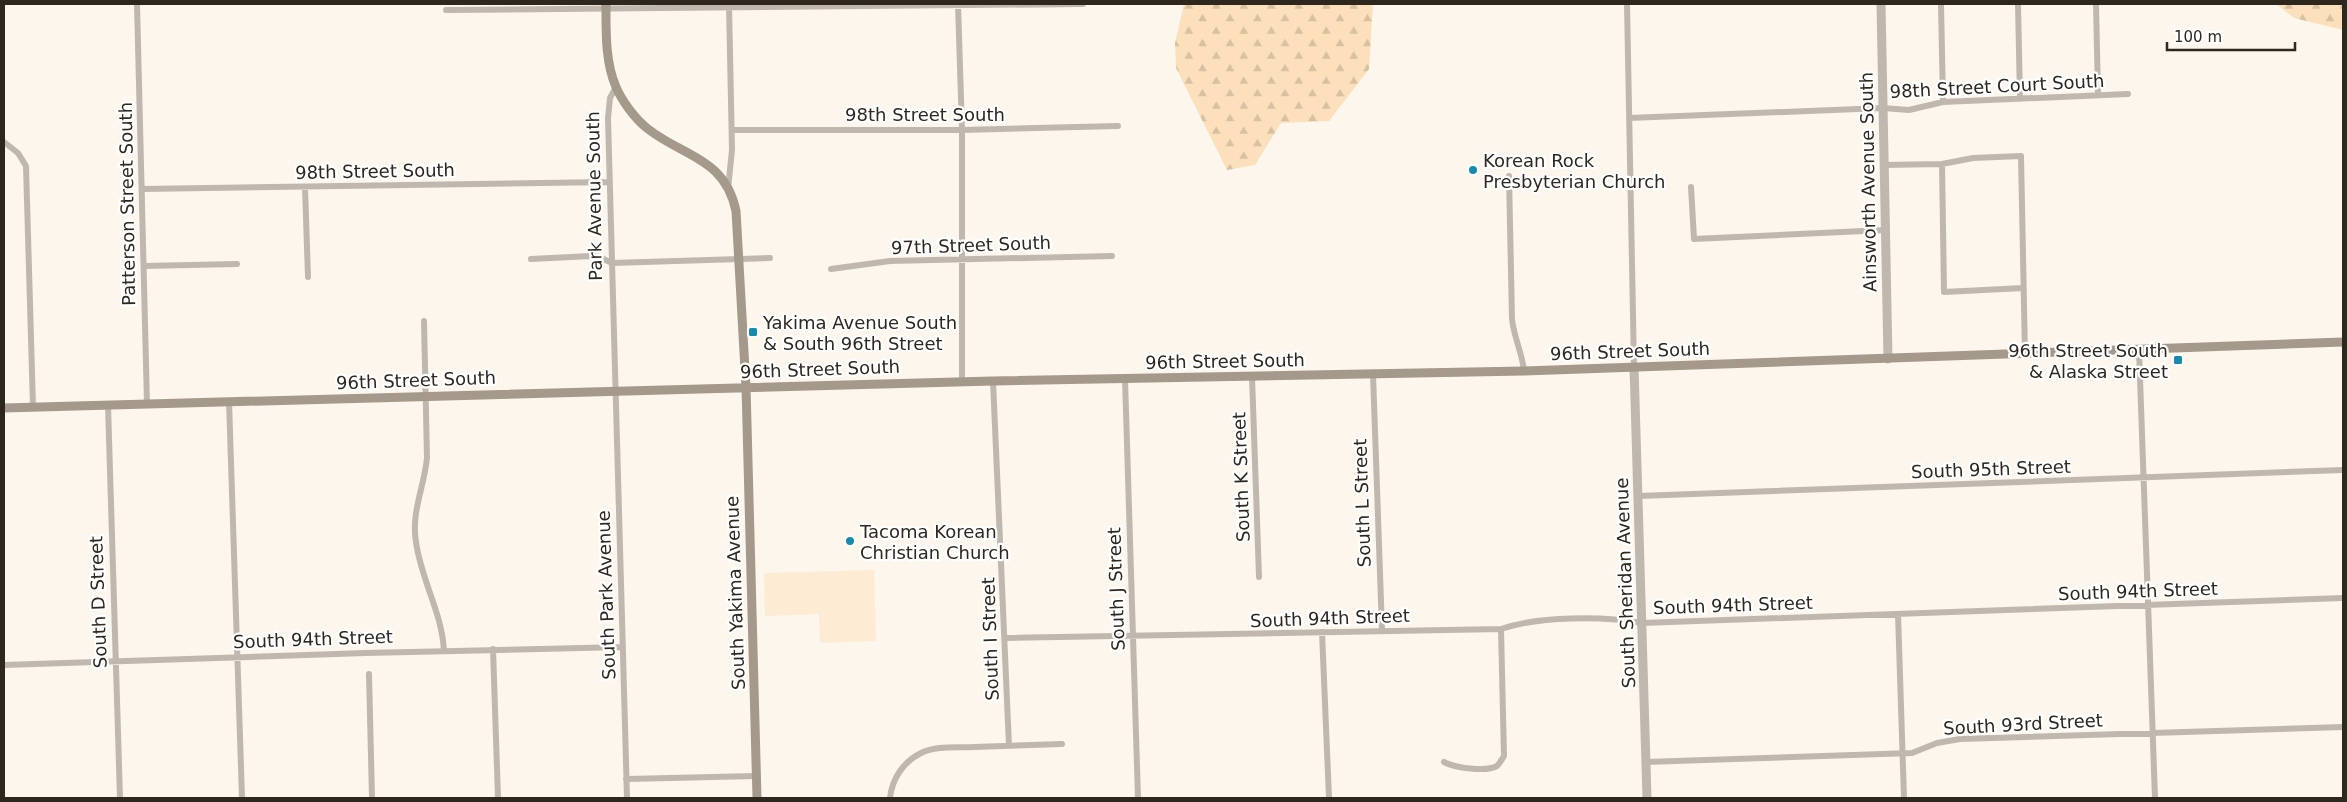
<svg xmlns="http://www.w3.org/2000/svg" width="2347" height="802" viewBox="0 0 2347 802" font-family="'DejaVu Sans',sans-serif">
  <style>
    .built { fill: #fdebd3 }
    .forest { fill: url(#forest-firs) }
    .lines { fill: none; stroke-linecap: round; stroke-linejoin: round }
    .minor { stroke: #c0b8ae; stroke-width: 6 }
    .tertiary { stroke: #c0b8ae; stroke-width: 9 }
    .secondary { stroke: #a4998a; stroke-width: 9 }
    .poi-dot { fill: #168baf; stroke: #fff; stroke-width: 2 }
    .labels { text-anchor: middle; dominant-baseline: central; stroke-width: 4.5; stroke-linejoin: round; paint-order: stroke }
    .street-label { font-size: 18px; fill: #2e271e; stroke: #fff }
    .poi-label { font-size: 18px; fill: #2e271e; stroke: #fff; text-anchor: start }
  </style>
  <defs>
    <pattern id="forest-firs" width="22" height="20" patternUnits="userSpaceOnUse" patternTransform="scale(1.25)"><rect width="22" height="20" fill="#fce0bb"/><path d="M5 1l3.5 6h-7zM16 11l3.5 6h-7z" fill="#d8c0a0"/></pattern>
  </defs>
  <rect width="100%" height="100%" fill="#fdf6ec"/>
  <path class="built" d="M874,570L876,641L820,643L819,614L765,616L764,573Z"/>
  <path class="forest" d="M1184,4H1373L1369,69L1329,121L1281,123L1255,165L1227,170L1176,68L1175,43Z
    M2276,4H2343V30L2294,18Z"/>
  <g class="lines">
    <path class="minor" d="M137,4L147,404
      M958,4L962,130V382
      M1627,4L1634,367
      M1941,4L1943,102
      M2018,4L2020,99
      M2096,4L2098,95
      M446,10L1083,4
      M616,87L610,98L608,118L627,798
      M1629,118L1883,108L1909,110L1943,102L2128,94
      M732,130H962L1118,126
      M4,142L18,153L26,166L33,407
      M1942,164L1944,292L2023,288
      M1884,165L1942,164L1973,158L2021,156L2025,355
      M1509,176L1512,319C1514,338 1522,352 1524,371
      M305,187L308,277
      M1691,187L1694,239L1885,230
      M142,189L609,182
      M728,189L732,150L729,5
      M531,259L591,256L599,257L612,263L770,258
      M144,266L237,264
      M831,269L890,261L1112,256
      M424,321L427,458C424,488 411,512 416,542C421,580 442,612 444,651
      M2139,350L2155,798
      M1373,374L1382,630
      M1252,376L1259,577
      M1125,379L1138,798
      M993,381L1009,746
      M229,401L242,798
      M108,405L120,798
      M1639,496L2343,470
      M1898,614L1904,798
      M1322,632L1329,798
      M1005,638L1501,629C1539,616 1604,616 1642,623L2343,598
      M493,649L498,798
      M4,665L366,653L623,647
      M369,674L372,798
      M1444,762C1455,768 1486,772 1497,766C1500,763 1502,759 1504,756L1501,629
      M1646,762L1912,753L1937,743L1960,739L2343,727
      M626,779L756,776
      M890,798C892,779 903,762 921,753C936,745 958,748 974,747C1004,746 1033,745 1062,744"/>
    <path class="tertiary" d="M1881,4L1888,359
      M1634,367L1647,798"/>
    <path class="secondary" d="M606,4C606,30 605,62 616,87C622,101 635,119 648,129C684,157 725,158 736,211L746,387L757,798
      M4,408L993,381L1524,371L2343,342"/>
  </g>
  <g class="poi-dot">
    <circle cx="1473" cy="170" r="5"/>
    <rect x="748" y="327" width="10" height="10" rx="2.5"/>
    <rect x="2173" y="355" width="10" height="10" rx="2.5"/>
    <circle cx="850" cy="541" r="5"/>
  </g>
  <g class="labels">
    <g class="street-label">
      <text transform="translate(1997 86) rotate(-3)">98th Street Court South</text>
      <text x="925" y="114">98th Street South</text>
      <text transform="translate(375 171) rotate(-1)">98th Street South</text>
      <text transform="translate(1868 182) rotate(-91)">Ainsworth Avenue South</text>
      <text transform="translate(594 196) rotate(-91)">Park Avenue South</text>
      <text transform="translate(127 204) rotate(-91)">Patterson Street South</text>
      <text transform="translate(971 245) rotate(-2)">97th Street South</text>
      <text transform="translate(1630 351) rotate(-2)">96th Street South</text>
      <text transform="translate(1225 361) rotate(-1)">96th Street South</text>
      <text transform="translate(820 369) rotate(-2)">96th Street South</text>
      <text transform="translate(416 380) rotate(-2)">96th Street South</text>
      <text transform="translate(1991 469) rotate(-2)">South 95th Street</text>
      <text transform="translate(1241 477) rotate(-92)">South K Street</text>
      <text transform="translate(1362 503) rotate(-92)">South L Street</text>
      <text transform="translate(1625 583) rotate(-92)">South Sheridan Avenue</text>
      <text transform="translate(1116 589) rotate(-92)">South J Street</text>
      <text transform="translate(2138 591) rotate(-2)">South 94th Street</text>
      <text transform="translate(735 593) rotate(-92)">South Yakima Avenue</text>
      <text transform="translate(606 595) rotate(-92)">South Park Avenue</text>
      <text transform="translate(98 602) rotate(-92)">South D Street</text>
      <text transform="translate(1733 605) rotate(-2)">South 94th Street</text>
      <text transform="translate(1330 618) rotate(-2)">South 94th Street</text>
      <text transform="translate(313 639) rotate(-2)">South 94th Street</text>
      <text transform="translate(990 639) rotate(-92)">South I Street</text>
      <text transform="translate(2023 724) rotate(-3)">South 93rd Street</text>
    </g>
    <g class="poi-label">
      <text x="1483" y="160">Korean Rock<tspan x="1483" dy="21">Presbyterian Church</tspan></text>
      <text x="763" y="322">Yakima Avenue South<tspan x="763" dy="21">&amp; South 96th Street</tspan></text>
      <text x="2168" y="350" text-anchor="end">96th Street South<tspan x="2168" dy="21">&amp; Alaska Street</tspan></text>
      <text x="860" y="531">Tacoma Korean<tspan x="860" dy="21">Christian Church</tspan></text>
    </g>
  </g>
  <rect width="2347" height="802" fill="none" stroke="#2e271e" stroke-width="10"/>
  <path d="M2167 42v8h128v-8" fill="none" stroke="#2e271e" stroke-width="2.5"/>
  <text x="2174" y="42" font-size="15" fill="#2e271e" stroke="#ffffff" stroke-width="4" paint-order="stroke">100 m</text>
</svg>
